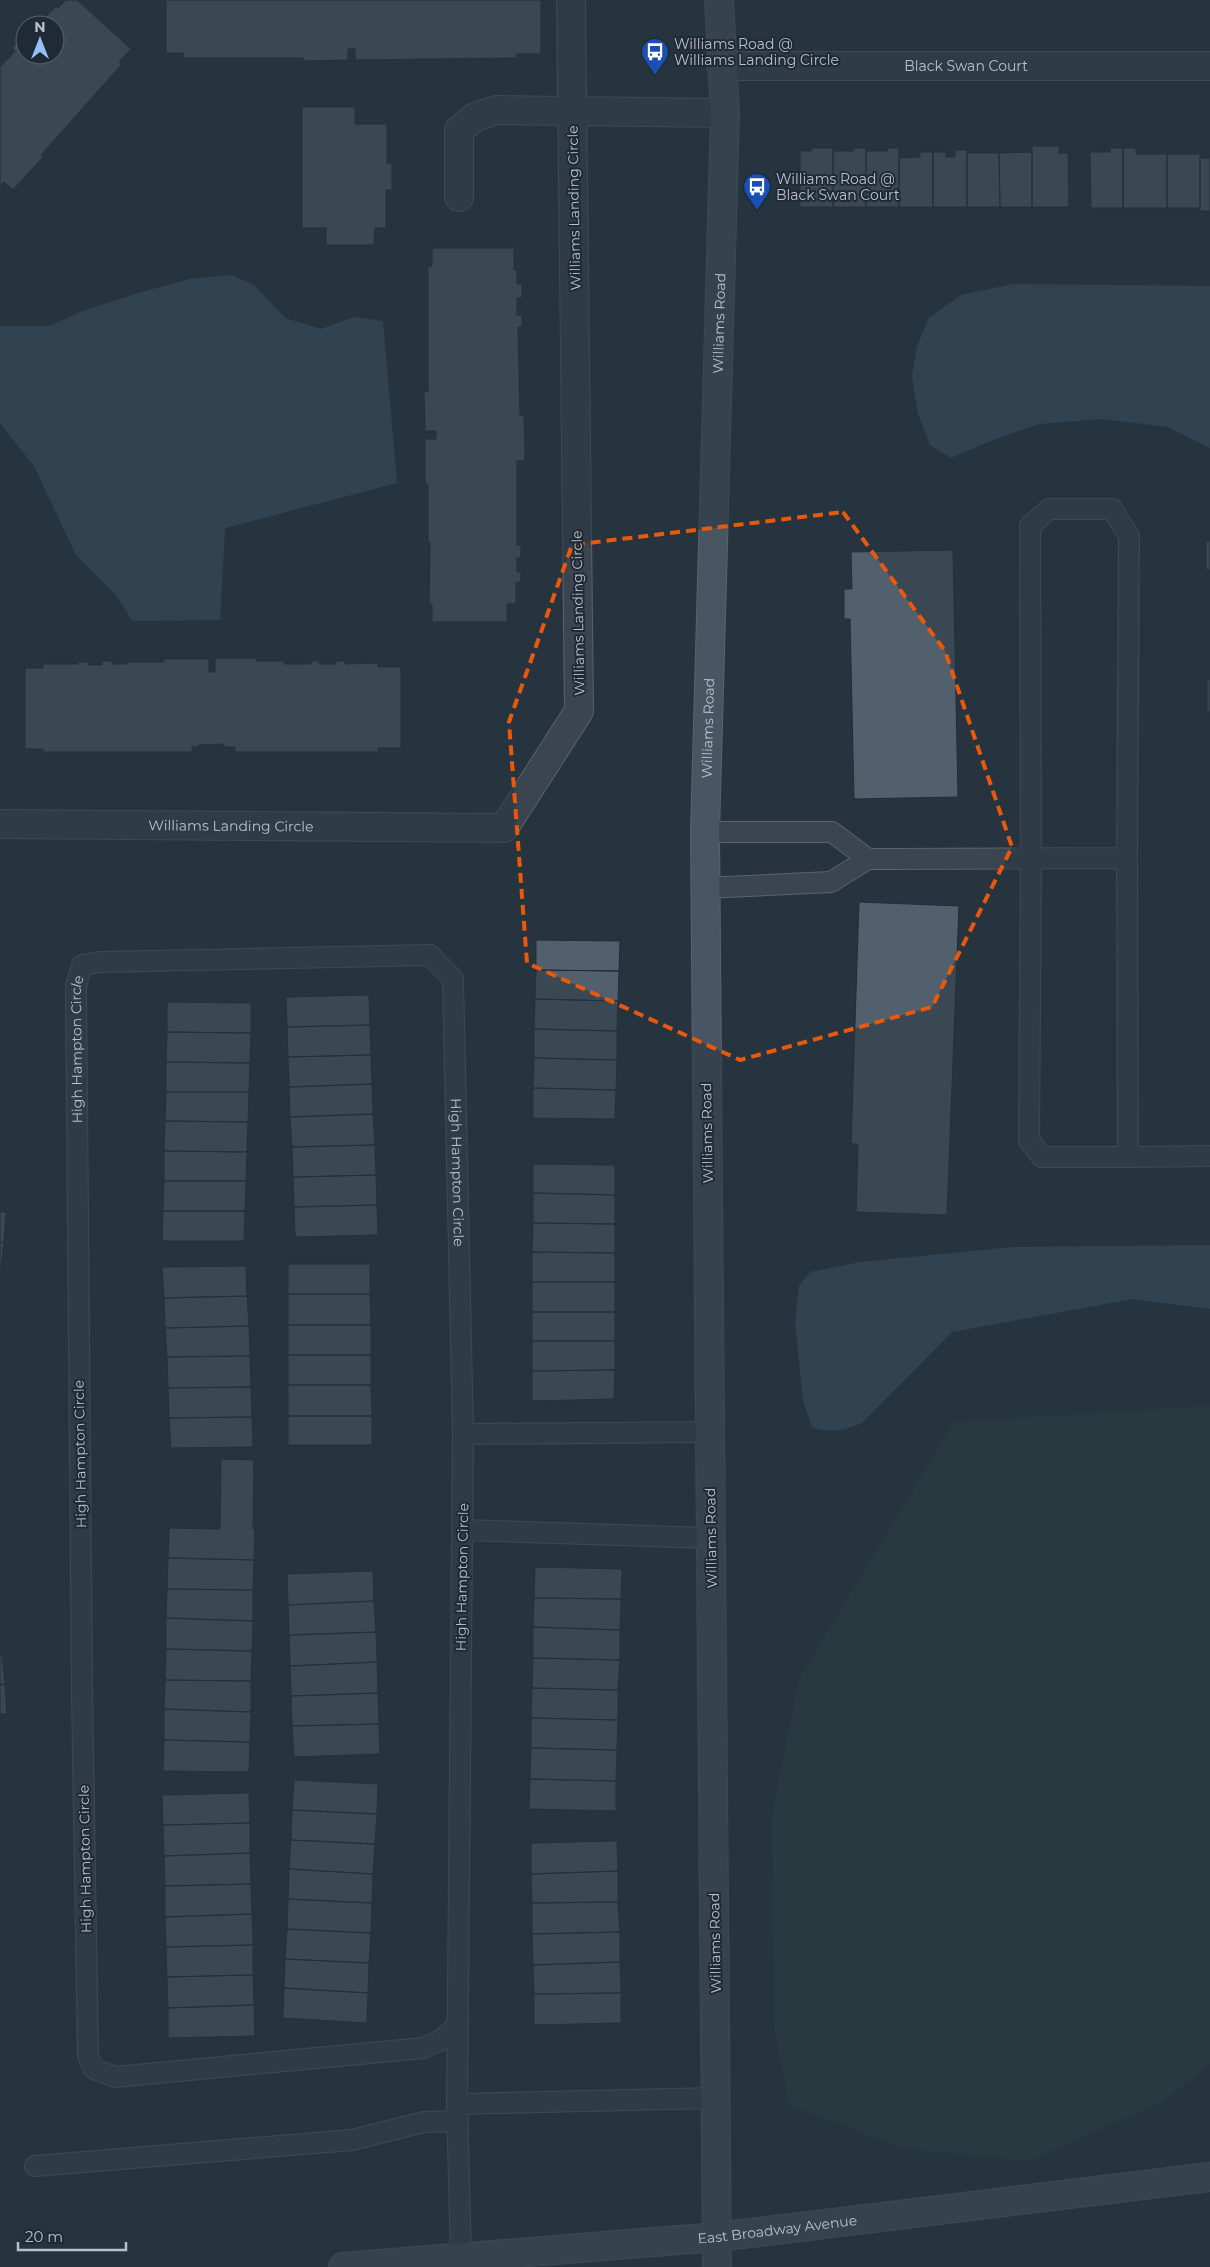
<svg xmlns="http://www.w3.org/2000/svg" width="1210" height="2267" viewBox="0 0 1210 2267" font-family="Montserrat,sans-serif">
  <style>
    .green { fill: #2a4242 }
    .water { fill: #3e5367 }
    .building { fill: #525f6d; stroke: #222c37 }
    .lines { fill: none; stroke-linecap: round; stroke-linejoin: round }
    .lane-casing { stroke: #59636d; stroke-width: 22 }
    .street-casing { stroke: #59636d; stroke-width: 30 }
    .secondary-casing { stroke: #59636d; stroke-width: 30 }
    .lane { stroke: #3b4550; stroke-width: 20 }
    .street { stroke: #3b4550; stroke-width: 28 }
    .secondary { stroke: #495562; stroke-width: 28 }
    .marked { fill: none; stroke: #e8590c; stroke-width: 4; stroke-dasharray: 10 6; stroke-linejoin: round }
    .labels { text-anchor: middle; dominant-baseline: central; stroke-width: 4; stroke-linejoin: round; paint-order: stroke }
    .poi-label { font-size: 14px; fill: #b8c0ca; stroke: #202a35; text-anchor: start }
    .street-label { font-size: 14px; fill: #b8c0ca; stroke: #202a35 }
  </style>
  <rect width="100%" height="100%" fill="#273440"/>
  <path class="green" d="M1210,1406V2064L1163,2101L1029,2161L902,2148L790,2105L774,2026L772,1815L800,1677L954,1422Z"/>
  <path class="water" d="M232,275L254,285L285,318L321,329L354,317L383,321L397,483L225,528L220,620L132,621L116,595L76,555L34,466L0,423V326H49L85,310L142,292L189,279Z
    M1013,284L1210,286V448L1168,427L1102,419L1039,424L993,440L951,458L930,445L918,414L912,376L917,346L929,318L961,295Z
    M1210,1245V1309L1133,1299L952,1332L862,1423C845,1430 830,1434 812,1427L803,1400L795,1322L799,1286L810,1272L861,1262L1012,1247Z"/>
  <path class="building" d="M66,0H77L131,49L119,62L122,64L41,155L43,157L13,190L4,182L0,187V67L15,51L12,48L23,34L25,36V55H55V25H38L56,6L58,8Z
    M166,0H541V54H517V58L355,60V49H348V60L303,61V58H183V53H166Z
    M302,107H355V124H387V163H392V190H386V228H375L374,245H326V228H302Z
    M1032,146H1059V153H1068L1069,207H1032Z
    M811,148H833V207H800V151H811Z
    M854,148H866V207H833V151H854Z
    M887,148H899V207H866V151H887Z
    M1110,148H1123V208H1091L1090,152H1110Z
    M1123,148H1136V154H1167V208H1123Z
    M955,150H967V207H933V152H946V157H955Z
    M920,152H933V207H899V158L920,157Z
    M1032,152V207H1000L999,153Z
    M967,153H999L1000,207H967Z
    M1167,154H1200V208H1167Z
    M1200,158H1210V211H1200Z
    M432,248H514V270H517V284H522V298H517V315H522V327H518L520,415H524L525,461H517V545H521V558H517V572H521V582H516V604H507V622H432V604H429L430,543H428V484H425V439H436V431H425L424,392H428V266H432Z
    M1206,541H1210V570H1206Z
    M953,550L958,797L854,799L850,619H844V589H852L851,552Z
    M215,658H256V661H284V664H311V661H319V664H336V661H345V664L378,663V667H401V748H378V752H235V747H224V744L199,745V747H192V752H43V749H25V668H43V664H78V662H88V665H102V661H112V664H127V662H164V659H209V672H215Z
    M1207,679H1210V712H1207Z
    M859,902L959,906L947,1215L856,1212L858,1144H851Z
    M536,940L620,941L619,971L536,970Z
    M536,970L619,971L618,1001L535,999Z
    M369,995L370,1025L287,1027L286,997Z
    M535,999L618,1001L617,1031L534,1029Z
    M167,1002L251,1003V1033L167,1032Z
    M370,1025L371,1055L288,1057L287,1027Z
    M534,1029L617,1031V1060L534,1058Z
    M167,1032L251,1033L250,1063L166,1062Z
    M371,1055L372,1084L289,1087L288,1057Z
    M534,1058L617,1060L616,1090L533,1088Z
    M166,1062L250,1063L249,1092H166Z
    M372,1084L373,1114L290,1117L289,1087Z
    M533,1088L616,1090L615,1119L533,1118Z
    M166,1092H249L248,1122L165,1121Z
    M373,1114L375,1145L292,1147L290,1117Z
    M165,1121L248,1122L247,1152L164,1151Z
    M375,1145L376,1175L293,1177L292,1147Z
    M164,1151L247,1152L246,1181H164Z
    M533,1164L615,1165V1195L533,1193Z
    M376,1175L377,1205L294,1207L293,1177Z
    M164,1181H246L245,1211H163Z
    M533,1193L615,1195V1224L533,1223Z
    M377,1205L378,1235L295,1237L294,1207Z
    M163,1211H245L244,1241H162Z
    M0,1212H6L4,1243L0,1242Z
    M533,1223L615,1224V1253L532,1252Z
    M0,1242L4,1243L1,1272H0Z
    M532,1252L615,1253V1282H532Z
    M288,1264H370V1294H288Z
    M246,1266L247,1296L164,1298L162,1267Z
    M532,1282H615V1312H532Z
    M288,1294H370L371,1325H288Z
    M247,1296L249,1326L165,1328L164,1298Z
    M532,1312H615V1341H532Z
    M288,1325H371V1355H288Z
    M249,1326L250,1356L167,1357L165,1328Z
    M532,1341H615V1370L532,1371Z
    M288,1355H371V1385H288Z
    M250,1356L251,1387L168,1388L167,1357Z
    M615,1370L614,1399L532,1401V1371Z
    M288,1385H371L372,1416H288Z
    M251,1387L252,1417L169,1418L168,1388Z
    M288,1416H372V1445H288Z
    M252,1417L253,1447L171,1448L169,1418Z
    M221,1459L254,1460L253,1529H255L254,1560L168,1558L169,1528L220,1529Z
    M168,1558L254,1560L253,1590L167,1589Z
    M535,1567L622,1569L621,1599L534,1598Z
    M373,1571L374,1601L288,1605L287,1574Z
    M167,1589L253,1590V1621L166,1618Z
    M534,1598L621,1599L620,1630L533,1627Z
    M374,1601L376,1632L289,1635L288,1605Z
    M166,1618L253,1621L252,1651L166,1649Z
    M533,1627L620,1630V1660L533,1658Z
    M376,1632L377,1662L290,1666L289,1635Z
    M166,1649L252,1651L251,1681L165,1680Z
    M2,1654L5,1684L0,1685V1655Z
    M533,1658L620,1660L618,1690L532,1688Z
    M377,1662L378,1693L291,1696L290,1666Z
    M165,1680L251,1681V1712L164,1709Z
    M5,1684L7,1714H0V1685Z
    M532,1688L618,1690V1720L531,1718Z
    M378,1693L379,1724L292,1726L291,1696Z
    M164,1709L251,1712L250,1742L164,1740Z
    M531,1718L618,1720L617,1750L531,1748Z
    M379,1724L380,1754L294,1757L292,1726Z
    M164,1740L250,1742L249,1772L163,1771Z
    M531,1748L617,1750L616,1781L530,1779Z
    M530,1779L616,1781V1811L529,1809Z
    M294,1780L378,1784L377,1814L292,1810Z
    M249,1793L250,1823L163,1825L162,1795Z
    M292,1810L377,1814L375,1844L291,1840Z
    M250,1823V1853L164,1856L163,1825Z
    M291,1840L375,1844L373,1874L289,1869Z
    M617,1841L618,1871L531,1874V1843Z
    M250,1853L251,1884L165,1886L164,1856Z
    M289,1869L373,1874L372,1903L288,1899Z
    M618,1871V1902L532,1903L531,1874Z
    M251,1884L252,1914L165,1917V1886Z
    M288,1899L372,1903L371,1933L287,1929Z
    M618,1902L620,1932L532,1934V1903Z
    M252,1914L253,1945L166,1947L165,1917Z
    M287,1929L371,1933L369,1963L285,1959Z
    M620,1932V1962L533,1965L532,1934Z
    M253,1945V1975L167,1977L166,1947Z
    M285,1959L369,1963L368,1993L284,1988Z
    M620,1962L621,1993L534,1994L533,1965Z
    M253,1975L254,2005L168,2008L167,1977Z
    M284,1988L368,1993L367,2023L283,2018Z
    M621,1993V2023L534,2025V1994Z
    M254,2005L255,2036L168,2038V2008Z"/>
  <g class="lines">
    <defs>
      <g id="lane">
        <path d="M705,832H832L868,859L831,882L705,888"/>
        <path d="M868,859H890L1127,858L1128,1157H1042L1029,1140L1031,858L1030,526L1049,509H1112L1129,536L1127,858"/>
        <path d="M1128,1157L1210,1156"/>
        <path d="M463,1434L710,1432"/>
        <path d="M462,1530L711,1538"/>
        <path id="s1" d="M457,2026L441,2040L423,2048L115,2077L94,2069L88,2056L82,1692L76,986L82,965L100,962L430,955L453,979L463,1434L457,2104"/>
        <path d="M35,2166L352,2140L424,2122L458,2121"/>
        <path d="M461,2258L457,2104L716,2098"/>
      </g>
      <g id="street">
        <path id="s2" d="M721,66H1210"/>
        <path d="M459,197V130L475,117L496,110L725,113"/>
        <path id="s3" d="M0,824L504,828L579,711L571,0"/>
      </g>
      <g id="secondary">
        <path id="s4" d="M343,2267L717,2237L1210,2177"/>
        <path id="s5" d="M717,2267L705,832L725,113L719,0"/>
      </g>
    </defs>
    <use href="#lane" class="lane-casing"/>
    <use href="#street" class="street-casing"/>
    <use href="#secondary" class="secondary-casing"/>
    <use href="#lane" class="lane"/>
    <use href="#street" class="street"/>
    <use href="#secondary" class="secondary"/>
  </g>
  <path d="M0 0H1210V2267H0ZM843,512L945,651L1012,847L932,1007L740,1060L527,963L509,722L572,545Z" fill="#273440" fill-opacity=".55" fill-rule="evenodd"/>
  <path class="marked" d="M843,512L945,651L1012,847L932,1007L740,1060L527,963L509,722L572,545Z"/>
  <defs>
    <symbol id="bus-pin" viewBox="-11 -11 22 30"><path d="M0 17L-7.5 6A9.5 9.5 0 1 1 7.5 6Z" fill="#1a4fb4" stroke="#202a35"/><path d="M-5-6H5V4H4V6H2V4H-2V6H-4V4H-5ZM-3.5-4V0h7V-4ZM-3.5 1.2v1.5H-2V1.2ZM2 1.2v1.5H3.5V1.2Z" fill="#fff"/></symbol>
  </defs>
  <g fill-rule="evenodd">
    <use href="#bus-pin" x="639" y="36" width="32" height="43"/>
    <use href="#bus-pin" x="741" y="171" width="32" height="43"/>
  </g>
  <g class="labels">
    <g class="poi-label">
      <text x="674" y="44">Williams Road @<tspan x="674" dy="16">Williams Landing Circle</tspan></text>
      <text x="776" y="179">Williams Road @<tspan x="776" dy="16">Black Swan Court</tspan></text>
    </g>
    <g class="street-label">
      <text stroke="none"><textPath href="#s2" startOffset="245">Black Swan Court</textPath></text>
      <text transform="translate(574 208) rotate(-91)">Williams Landing Circle</text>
      <text stroke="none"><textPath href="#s5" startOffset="1944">Williams Road</textPath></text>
      <text transform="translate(578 613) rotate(-91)">Williams Landing Circle</text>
      <text stroke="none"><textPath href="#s5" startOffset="1539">Williams Road</textPath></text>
      <text stroke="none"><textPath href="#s3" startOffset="231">Williams Landing Circle</textPath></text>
      <text stroke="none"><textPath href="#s1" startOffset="1394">High Hampton Circle</textPath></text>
      <text transform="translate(707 1133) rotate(-91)">Williams Road</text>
      <text stroke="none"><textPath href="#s1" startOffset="2054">High Hampton Circle</textPath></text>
      <text transform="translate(80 1454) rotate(-91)">High Hampton Circle</text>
      <text transform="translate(711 1538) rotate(-91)">Williams Road</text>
      <text transform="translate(462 1577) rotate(-89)">High Hampton Circle</text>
      <text transform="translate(85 1859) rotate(-91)">High Hampton Circle</text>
      <text transform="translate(715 1943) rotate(-91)">Williams Road</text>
      <text stroke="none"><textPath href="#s4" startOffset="436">East Broadway Avenue</textPath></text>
    </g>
  </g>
  <g transform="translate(40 40)"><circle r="24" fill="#202a35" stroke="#5d6671"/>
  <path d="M0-4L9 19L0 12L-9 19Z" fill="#94c1f3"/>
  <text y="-8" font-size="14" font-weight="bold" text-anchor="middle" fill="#b8c0ca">N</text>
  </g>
  <path d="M18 2242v8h108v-8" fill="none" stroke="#b8c0ca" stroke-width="2.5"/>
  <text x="25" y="2242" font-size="15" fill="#b8c0ca" stroke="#202a35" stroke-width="4" paint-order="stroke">20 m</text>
</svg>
